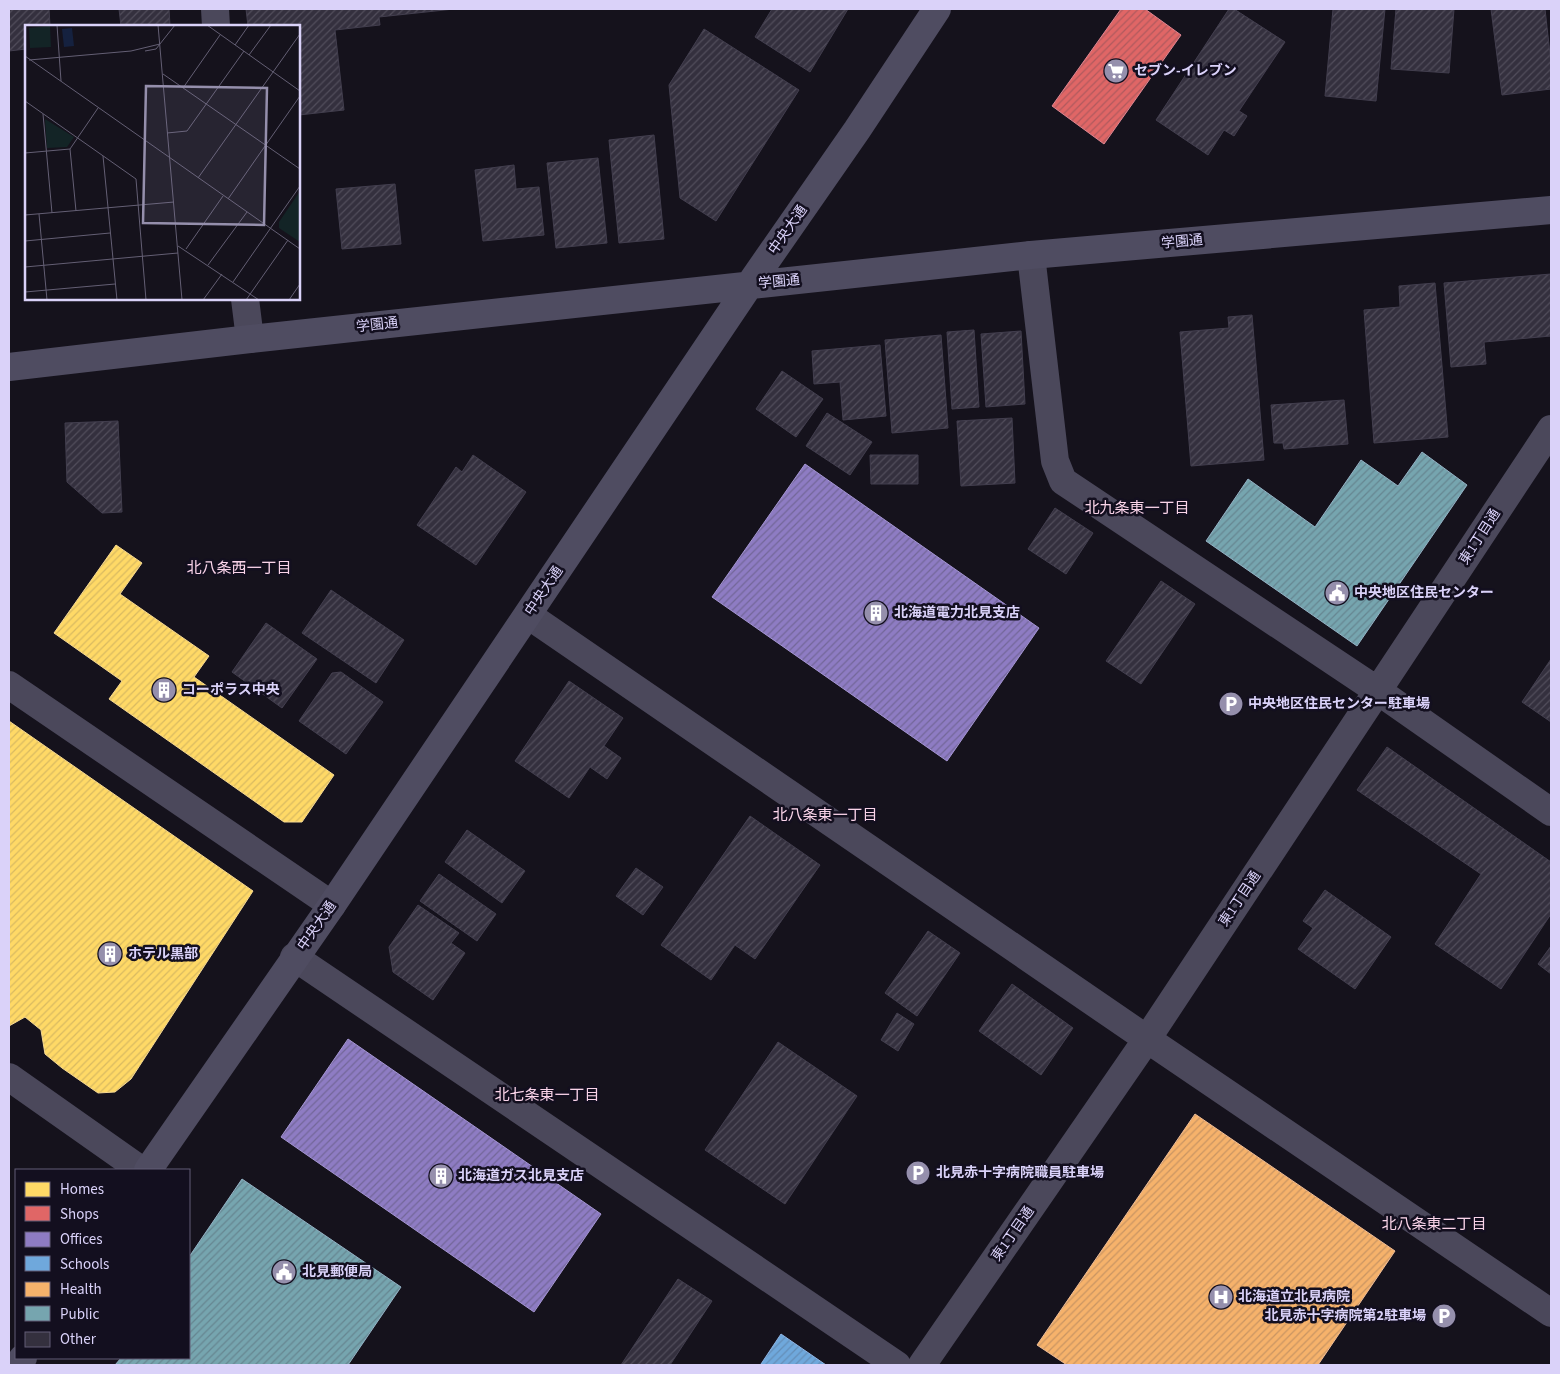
<svg xmlns="http://www.w3.org/2000/svg" width="1560" height="1374" viewBox="0 0 1560 1374" font-family="'Source Sans 3','Noto Sans JP',sans-serif">
  <style>
    .homes { fill: url(#homes-hatch); stroke: #f4d792 }
    .shops { fill: url(#shops-hatch); stroke: #de8692 }
    .offices { fill: url(#offices-hatch); stroke: #a596d3 }
    .schools { fill: url(#schools-hatch); stroke: #8fb5e5 }
    .health { fill: url(#health-hatch); stroke: #eebc96 }
    .public { fill: url(#public-hatch); stroke: #94b2c5 }
    .building { fill: url(#building-hatch); stroke: #423e4e }
    .lines { fill: none; stroke-linecap: round; stroke-linejoin: round }
    .street { stroke: #4b485b; stroke-width: 28 }
    .secondary { stroke: #4f4c61; stroke-width: 28 }
    .labels { text-anchor: middle; dominant-baseline: central; stroke-width: 5; stroke-linejoin: round; paint-order: stroke }
    .poi-label { font-size: 14px; font-weight: bold; fill: #dad2f9; stroke: #130f1f; text-anchor: start }
    .street-label { font-size: 14px; fill: #dad2f9; stroke: #130f1f }
    .neighbourhood-label { font-size: 15px; fill: #fad4e9; stroke: #130f1f }
    .inset-road { fill: none; stroke: #645f74; stroke-width: 1 }
    .view { fill: #958fac; fill-opacity: 0.15; stroke: #958fac; stroke-width: 2.5 }
    .inset-edge { fill: none; stroke: #dad2f9; stroke-width: 2.5 }
  </style>
  <defs>
    <pattern id="homes-hatch" width="6" height="6" patternUnits="userSpaceOnUse" patternTransform="scale(1.25)"><rect width="6" height="6" fill="#ffd966"/><path d="M-1 1l2-2M0 6l6-6M5 7l2-2" fill="none" stroke="#d9ba61"/></pattern>
    <pattern id="shops-hatch" width="6" height="6" patternUnits="userSpaceOnUse" patternTransform="scale(1.25)"><rect width="6" height="6" fill="#e06666"/><path d="M-1 1l2-2M0 6l6-6M5 7l2-2" fill="none" stroke="#b05a5e"/></pattern>
    <pattern id="offices-hatch" width="6" height="6" patternUnits="userSpaceOnUse" patternTransform="scale(1.25)"><rect width="6" height="6" fill="#8e7cc3"/><path d="M-1 1l2-2M0 6l6-6M5 7l2-2" fill="none" stroke="#736799"/></pattern>
    <pattern id="schools-hatch" width="6" height="6" patternUnits="userSpaceOnUse" patternTransform="scale(1.25)"><rect width="6" height="6" fill="#6fa8dc"/><path d="M-1 1l2-2M0 6l6-6M5 7l2-2" fill="none" stroke="#648eb8"/></pattern>
    <pattern id="health-hatch" width="6" height="6" patternUnits="userSpaceOnUse" patternTransform="scale(1.25)"><rect width="6" height="6" fill="#f6b26b"/><path d="M-1 1l2-2M0 6l6-6M5 7l2-2" fill="none" stroke="#c99563"/></pattern>
    <pattern id="public-hatch" width="6" height="6" patternUnits="userSpaceOnUse" patternTransform="scale(1.25)"><rect width="6" height="6" fill="#76a5af"/><path d="M-1 1l2-2M0 6l6-6M5 7l2-2" fill="none" stroke="#668691"/></pattern>
    <pattern id="building-hatch" width="6" height="6" patternUnits="userSpaceOnUse" patternTransform="scale(1.25)"><rect width="6" height="6" fill="#34303e"/><path d="M-1 1l2-2M0 6l6-6M5 7l2-2" fill="none" stroke="#514d5b"/></pattern>
  </defs>
  <rect width="100%" height="100%" fill="#15121c"/>
  <path class="homes" d="M116,545L142,563L120,594L209,656L194,677L334,775L302,822H284L109,699L122,681L54,633Z
    M9,721L253,891L131,1079L115,1092L98,1093L62,1068L45,1054L41,1030L25,1017L9,1026Z"/>
  <path class="shops" d="M1121,9H1145L1181,35L1104,144L1052,106Z"/>
  <path class="offices" d="M805,464L1039,628L947,761L712,597Z
    M348,1039L601,1214L534,1312L281,1137Z"/>
  <path class="schools" d="M781,1334L826,1365H763L761,1364Z"/>
  <path class="health" d="M1195,1114L1395,1251L1318,1365H1067L1037,1345Z"/>
  <path class="public" d="M1422,452L1467,485L1357,646L1206,541L1248,479L1315,527L1361,460L1398,486Z
    M242,1179L401,1287L348,1365H115L121,1358H189V1257Z"/>
  <path class="building" d="M9,9H49L50,26H26V49L9,51Z
    M119,9H169L170,26H121Z
    M246,9H454L379,17L380,25L335,30L344,110L299,115V26H248Z
    M772,9H848L810,72L755,37Z
    M1229,9H1234L1285,42L1239,111L1247,116L1234,136L1224,130L1208,155L1156,120Z
    M1333,9H1385L1376,101L1325,96Z
    M1396,9H1454L1449,73L1391,69Z
    M1491,9H1545L1551,63V89L1502,95Z
    M704,29L799,90L716,221L680,198L669,85Z
    M654,135L664,239L619,243L609,140Z
    M598,158L607,243L556,248L547,163Z
    M514,165L516,189L539,187L544,235L483,241L475,170Z
    M395,184L401,244L342,249L336,189Z
    M1551,274V336L1484,342L1486,364L1451,367L1444,283Z
    M1435,283L1448,437L1374,443L1364,310L1400,307L1399,286Z
    M1252,315L1264,460L1191,466L1180,332L1229,328L1228,317Z
    M974,330L979,407L952,409L947,332Z
    M1021,331L1025,404L986,407L981,334Z
    M941,335L948,428L892,433L885,340Z
    M880,345L886,416L843,420L840,382L814,384L812,351Z
    M782,371L823,399L796,437L756,409Z
    M1344,400L1348,444L1284,449L1283,443H1274L1271,405Z
    M827,413L872,442L850,475L806,446Z
    M1012,418L1015,483L961,486L957,421Z
    M118,421L122,512L102,513L67,482L65,423Z
    M473,455L526,492L476,565L417,525L456,467L462,472Z
    M870,455H918V484H871Z
    M1055,508L1093,533L1066,574L1028,549Z
    M1161,581L1195,604L1141,684L1106,661Z
    M331,590L404,640L376,683L302,633Z
    M266,623L317,659L282,708L232,672Z
    M1551,659V722L1522,702Z
    M341,672L383,702L346,754L299,721L332,673Z
    M569,681L623,718L604,746L621,758L607,779L590,767L569,798L515,761Z
    M1387,747L1551,862V914L1501,989L1435,944L1481,874L1357,790Z
    M750,816L820,865L755,959L735,945L711,980L661,945Z
    M467,830L525,871L502,903L445,862Z
    M636,868L663,887L643,915L616,896Z
    M439,874L496,914L477,941L420,901Z
    M1325,890L1391,937L1355,989L1298,949L1313,928L1303,921Z
    M418,905L459,933L451,943L465,953L433,1000L393,972L389,947Z
    M928,931L960,953L917,1016L885,993Z
    M1551,946V974L1538,964Z
    M1012,984L1073,1028L1041,1075L979,1031Z
    M897,1013L914,1024L898,1051L881,1040Z
    M778,1042L857,1096L785,1204L705,1150Z
    M678,1279L712,1301L670,1365H621Z"/>
  <g class="lines">
    <path class="street" d="M215,9L216,26
      M1031,255L1055,461L1063,481L1378,691L1551,812
      M245,299L250,339
      M528,615L1147,1039L1551,1313
      M9,685L332,905
      M294,957L897,1365
      M9,1077L141,1170
      M922,1365L1147,1039L1551,429"/>
    <path class="secondary" d="M9,367L250,339L1031,255L1551,210
      M148,1170L332,905L750,284L857,130L937,9
      M18,1365L23,1358"/>
  </g>
  <defs>
    <symbol id="supermarket-disc" viewBox="-11 -11 22 22"><circle r="9.5" fill="#958fac" stroke="#130f1f"/><path d="M-6-5.5h2.5l.6 2H6L4.5 2H-2.5L-4.4-4H-6ZM-1.5 3.2a1.3 1.3 0 1 0 .1 0ZM3 3.2a1.3 1.3 0 1 0 .1 0Z" fill="#fff"/></symbol>
    <symbol id="civic-disc" viewBox="-11 -11 22 22"><circle r="9.5" fill="#958fac" stroke="#130f1f"/><path d="M-.6-6.5H3V-4.5H.6V-3L4-1V1h2V6H-6V1h2V-1L-.6-3ZM-1.2 2.5V6h2.4V2.5Z" fill="#fff"/></symbol>
    <symbol id="building-disc" viewBox="-11 -11 22 22"><circle r="9.5" fill="#958fac" stroke="#130f1f"/><path d="M-4-6H4V6H1V3H-1V6H-4ZM-2.5-4.3h1.7v1.8h-1.7ZM.8-4.3h1.7v1.8H.8ZM-2.5-1h1.7V.8h-1.7ZM.8-1h1.7V.8H.8Z" fill="#fff"/></symbol>
    <symbol id="parking-disc" viewBox="-11 -11 22 22"><circle r="9.5" fill="#958fac" stroke="#130f1f"/><path d="M-3.5-5.5H1a3.5 3.5 0 0 1 0 7H-1V5.5H-3.5ZM-1-3.4V-.6H.8a1.4 1.4 0 0 0 0-2.8Z" fill="#fff"/></symbol>
    <symbol id="hospital-disc" viewBox="-11 -11 22 22"><circle r="9.5" fill="#958fac" stroke="#130f1f"/><path d="M-5-5h3v3.5h4V-5h3V5h-3V1.5h-4V5h-3Z" fill="#fff"/></symbol>
  </defs>
  <g fill-rule="evenodd">
    <use href="#supermarket-disc" x="1102" y="57" width="28" height="28"/>
    <use href="#civic-disc" x="1323" y="579" width="28" height="28"/>
    <use href="#building-disc" x="862" y="599" width="28" height="28"/>
    <use href="#building-disc" x="150" y="676" width="28" height="28"/>
    <use href="#parking-disc" x="1217" y="690" width="28" height="28"/>
    <use href="#building-disc" x="96" y="940" width="28" height="28"/>
    <use href="#parking-disc" x="904" y="1159" width="28" height="28"/>
    <use href="#building-disc" x="427" y="1162" width="28" height="28"/>
    <use href="#civic-disc" x="270" y="1258" width="28" height="28"/>
    <use href="#hospital-disc" x="1207" y="1283" width="28" height="28"/>
    <use href="#parking-disc" x="1430" y="1302" width="28" height="28"/>
  </g>
  <g class="labels">
    <g class="poi-label">
      <text x="1134" y="71">セブン-イレブン</text>
      <text x="1354" y="593">中央地区住民センター</text>
      <text x="894" y="613">北海道電力北見支店</text>
      <text x="182" y="690">コーポラス中央</text>
      <text x="1248" y="704">中央地区住民センター駐車場</text>
      <text x="128" y="954">ホテル黒部</text>
      <text x="936" y="1173">北見赤十字病院職員駐車場</text>
      <text x="458" y="1176">北海道ガス北見支店</text>
      <text x="302" y="1272">北見郵便局</text>
      <text x="1238" y="1297">北海道立北見病院</text>
      <text x="1426" y="1316" text-anchor="end">北見赤十字病院第2駐車場</text>
    </g>
    <g class="street-label">
      <text transform="translate(788 230) rotate(-55)">中央大通</text>
      <text transform="translate(1182 242) rotate(-5)">学園通</text>
      <text transform="translate(779 282) rotate(-5)">学園通</text>
      <text transform="translate(377 325) rotate(-6)">学園通</text>
      <text transform="translate(1480 537) rotate(-57)">東1丁目通</text>
      <text transform="translate(544 591) rotate(-56)">中央大通</text>
      <text transform="translate(1240 899) rotate(-56)">東1丁目通</text>
      <text transform="translate(317 926) rotate(-55)">中央大通</text>
      <text transform="translate(1013 1234) rotate(-55)">東1丁目通</text>
    </g>
    <g class="neighbourhood-label">
      <text x="1137" y="508">北九条東一丁目</text>
      <text x="239" y="568">北八条西一丁目</text>
      <text x="825" y="815">北八条東一丁目</text>
      <text x="547" y="1095">北七条東一丁目</text>
      <text x="1434" y="1224">北八条東二丁目</text>
    </g>
  </g>
  <g transform="translate(25 25)">
    <rect width="275" height="275" fill="#15121c"/>
    <path d="M25,1L26,22L5,23L4,3Z" fill="#132426"/>
    <path d="M20,94L49,112L42,122L22,123ZM275,166V217L254,203V197Z" fill="#132426"/>
    <path d="M47,3L49,21L39,22L37,4Z" fill="#15213f"/>
    <path class="inset-road" d="M32,0L36,56M133,0L157,275M182,0L275,66M210,20L224,0M120,26L131,24L150,0M224,30L246,0M0,31L275,224M4,35L106,26L135,19M138,49L275,144M158,63L195,10M0,76L111,154L121,275M18,89L27,188M142,108L162,106L219,26M0,128L45,124M78,131L92,275M173,153L275,9M203,174L275,71M51,186L45,124L73,83M14,189L22,275M0,190L149,177M0,216L85,208M153,221L234,275M161,224L198,171M183,240L222,187M0,242L153,228M208,257L275,161M0,267L90,259M178,275L197,249M221,275L263,215M264,275L275,259"/>
    <path class="view" d="M121,61L242,63L239,200L118,198Z"/>
    <rect width="275" height="275" class="inset-edge"/>
  </g>
  <rect width="1560" height="1374" fill="none" stroke="#dad2f9" stroke-width="20"/>
  <rect x="15" y="1169" width="175" height="190" fill="#130f1f" stroke="#635d76"/>
  <rect x="25" y="1182" width="25" height="15" fill="#ffd966" stroke="#635d76"/>
  <text x="60" y="1194" font-size="15" fill="#dad2f9">Homes</text>
  <rect x="25" y="1206" width="25" height="15" fill="#e06666" stroke="#635d76"/>
  <text x="60" y="1219" font-size="15" fill="#dad2f9">Shops</text>
  <rect x="25" y="1232" width="25" height="15" fill="#8e7cc3" stroke="#635d76"/>
  <text x="60" y="1244" font-size="15" fill="#dad2f9">Offices</text>
  <rect x="25" y="1256" width="25" height="15" fill="#6fa8dc" stroke="#635d76"/>
  <text x="60" y="1269" font-size="15" fill="#dad2f9">Schools</text>
  <rect x="25" y="1282" width="25" height="15" fill="#f6b26b" stroke="#635d76"/>
  <text x="60" y="1294" font-size="15" fill="#dad2f9">Health</text>
  <rect x="25" y="1306" width="25" height="15" fill="#76a5af" stroke="#635d76"/>
  <text x="60" y="1319" font-size="15" fill="#dad2f9">Public</text>
  <rect x="25" y="1332" width="25" height="15" fill="#34303e" stroke="#635d76"/>
  <text x="60" y="1344" font-size="15" fill="#dad2f9">Other</text>
</svg>
